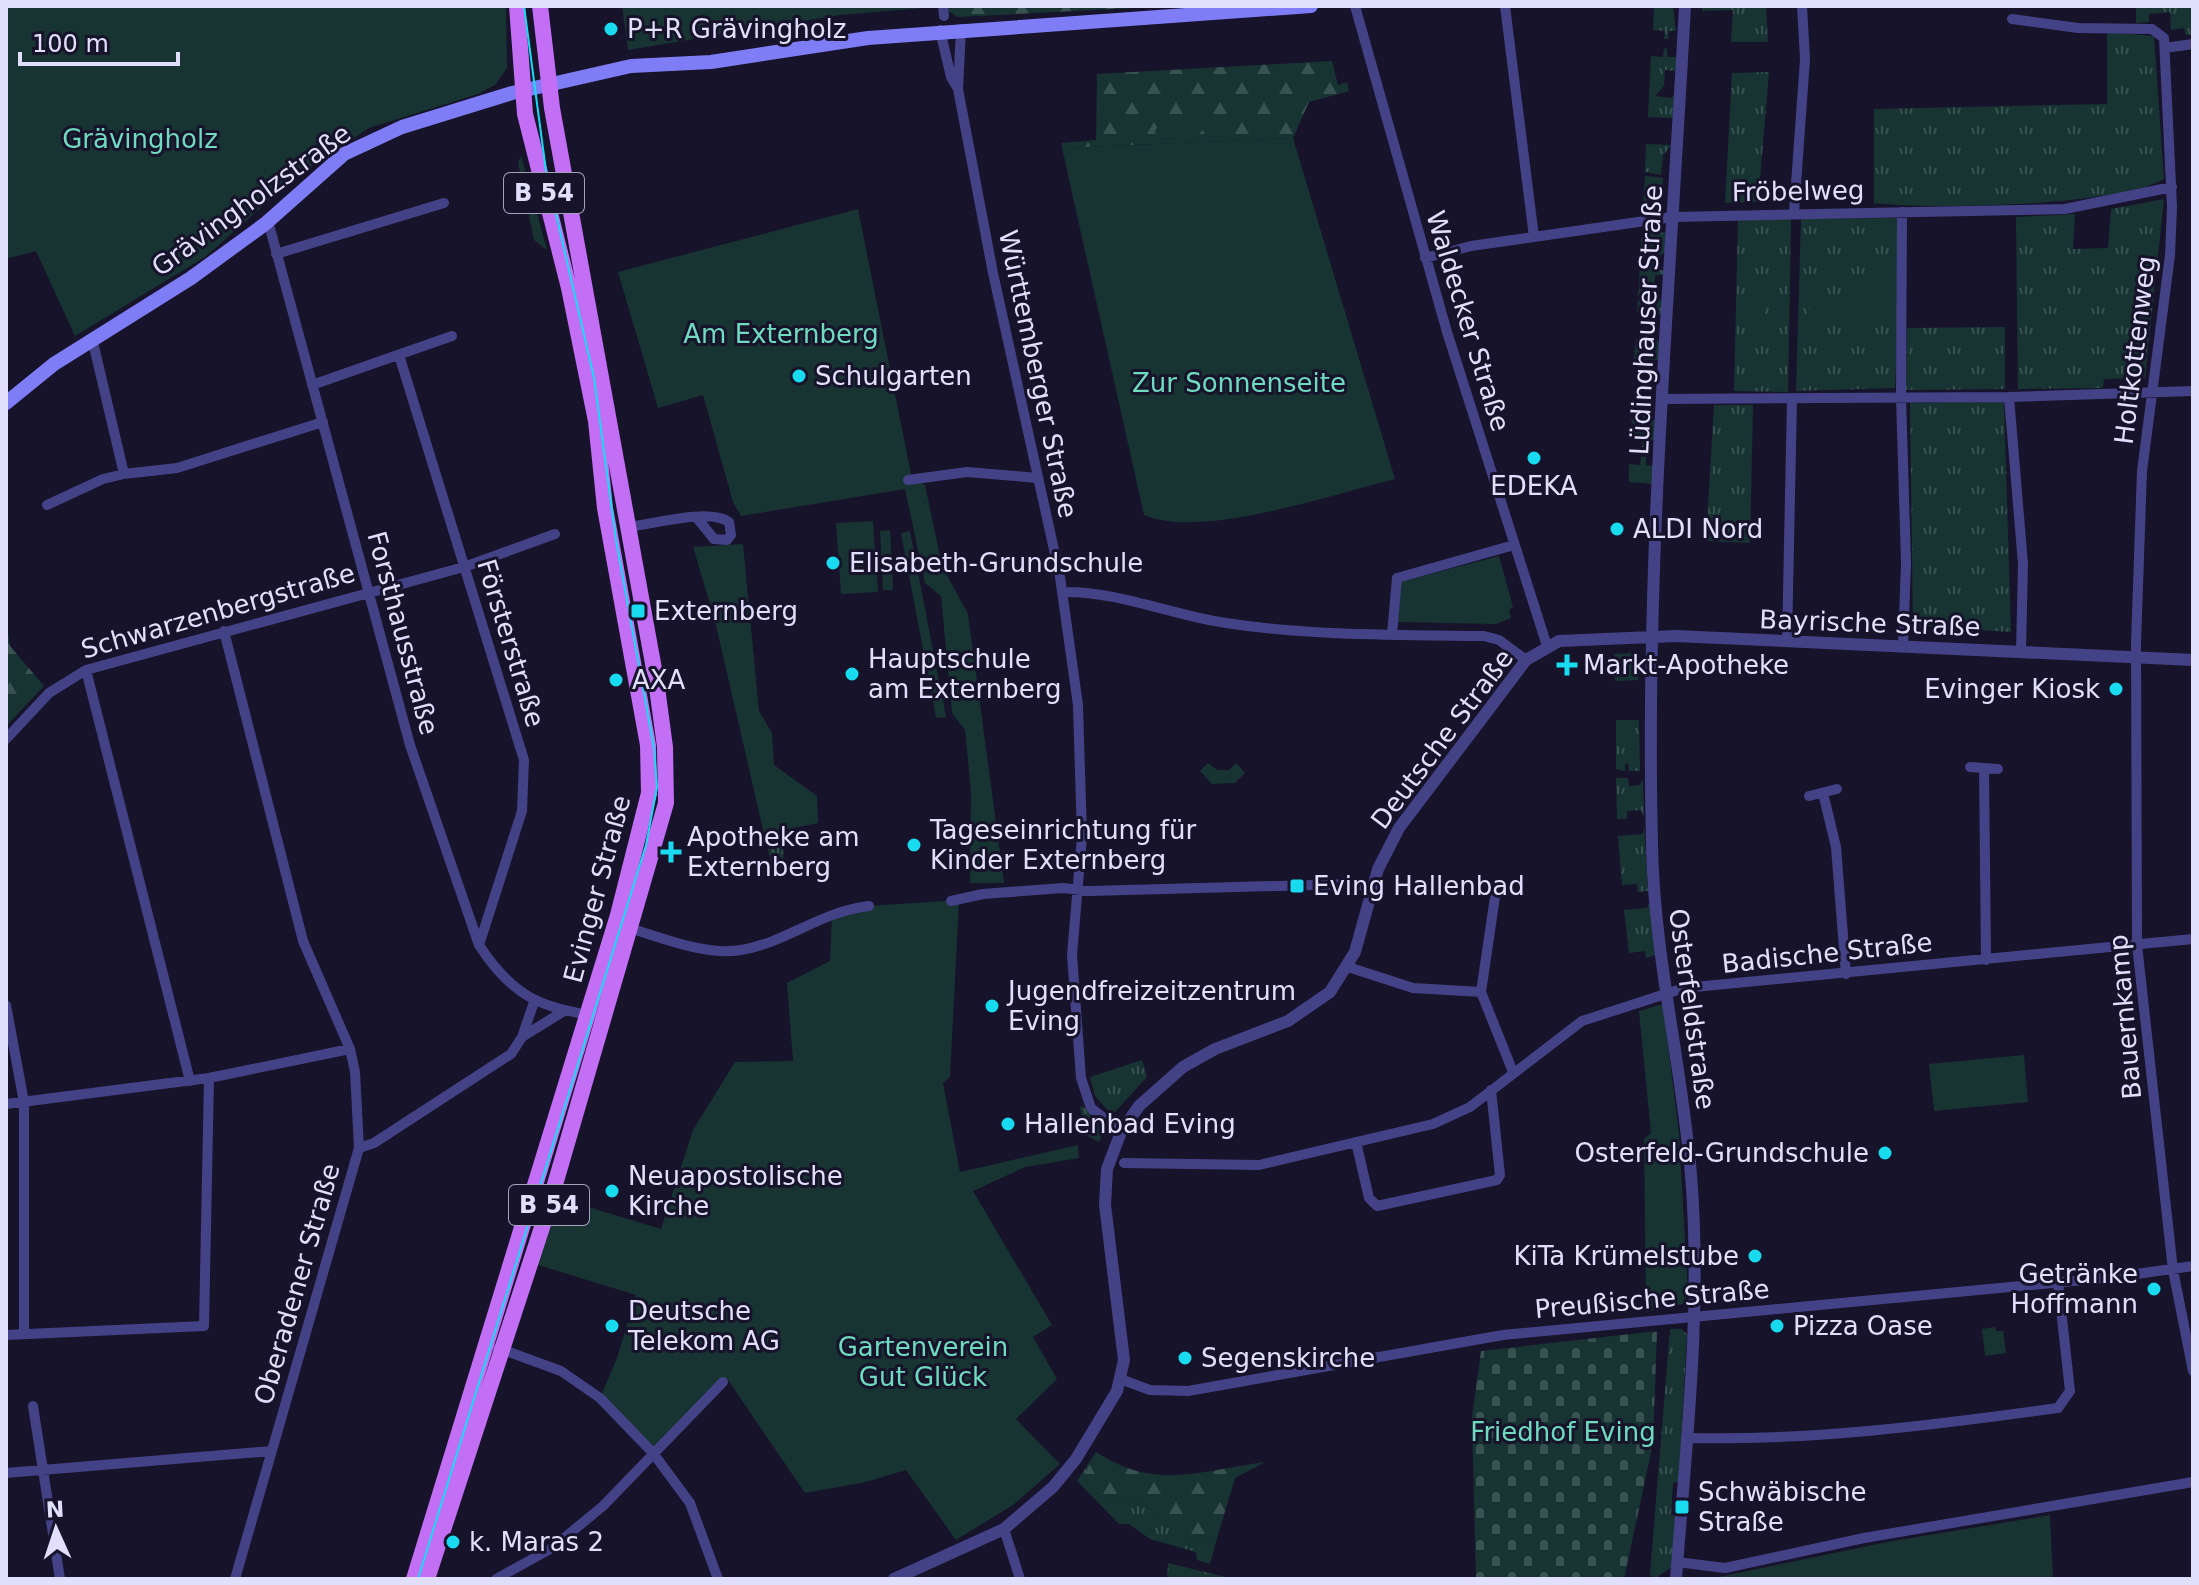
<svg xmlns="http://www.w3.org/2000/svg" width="2199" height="1585" viewBox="0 0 2199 1585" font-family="'DejaVu Sans',sans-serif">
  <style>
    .grass { fill: url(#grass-tufts) }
    .forest { fill: url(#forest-firs) }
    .cemetery { fill: url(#cemetery-stones) }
    .green { fill: #173433 }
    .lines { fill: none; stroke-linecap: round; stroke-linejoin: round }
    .minor { stroke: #444286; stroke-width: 10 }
    .tertiary { stroke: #444286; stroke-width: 12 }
    .secondary { stroke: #7f7df6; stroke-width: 14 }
    .primary { stroke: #c26ef5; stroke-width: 16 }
    .tram { stroke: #18dbf0; stroke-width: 2 }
    .poi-dot { fill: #18dbf0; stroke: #17132b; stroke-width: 3 }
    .labels { text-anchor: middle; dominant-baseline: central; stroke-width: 6; stroke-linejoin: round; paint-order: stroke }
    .shield { fill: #17132b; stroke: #a5a2be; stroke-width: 2 }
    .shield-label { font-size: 24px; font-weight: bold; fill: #e2dffd }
    .poi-label { font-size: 26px; fill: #e2dffd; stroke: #17132b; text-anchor: start }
    .park-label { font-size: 26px; fill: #6edabe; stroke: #17132b }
    .street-label { font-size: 26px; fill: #e2dffd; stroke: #17132b }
  </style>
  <defs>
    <pattern id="grass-tufts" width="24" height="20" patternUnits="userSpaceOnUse" patternTransform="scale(2)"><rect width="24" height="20" fill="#173433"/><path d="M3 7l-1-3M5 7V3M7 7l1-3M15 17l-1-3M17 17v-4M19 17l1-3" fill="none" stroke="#385151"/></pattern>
    <pattern id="forest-firs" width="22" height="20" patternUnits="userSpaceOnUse" patternTransform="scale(2)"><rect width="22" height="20" fill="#173433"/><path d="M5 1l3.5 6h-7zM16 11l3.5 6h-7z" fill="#385151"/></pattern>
    <pattern id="cemetery-stones" width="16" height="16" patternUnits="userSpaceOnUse" patternTransform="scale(2)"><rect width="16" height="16" fill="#173433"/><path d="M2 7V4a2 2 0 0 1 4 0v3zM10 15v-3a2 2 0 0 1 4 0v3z" fill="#385151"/></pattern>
  </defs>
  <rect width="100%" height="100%" fill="#17132b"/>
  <path class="grass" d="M1654,6H1673L1676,31H1669L1668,39H1664L1665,31L1653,30Z
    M1702,6H1766L1768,42H1731L1733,10L1702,11Z
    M2136,6H2193V35H2186L2184,28L2171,30L2170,12L2149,14V22L2136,23Z
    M2107,32L2154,36L2164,179C2119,206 1929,210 1874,203V109L2107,104Z
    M1664,48L1667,49V57H1677L1676,71L1665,70L1664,86L1655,96L1671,98L1674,95L1673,118L1648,117L1651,56L1663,57Z
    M1769,72L1758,202L1725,203L1732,73Z
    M1646,144L1672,145L1663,155L1661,175L1645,172Z
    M521,156L547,250L534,240L518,162Z
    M1645,176L1663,178L1661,208L1657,202L1643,206Z
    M2164,199L2145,378L2104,379L2103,388L2018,389L2016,217L2075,214L2073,249L2108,248L2111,209Z
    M1902,218L1895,388L1796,391L1801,219Z
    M1791,219L1788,392L1734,391L1738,220Z
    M1645,230L1667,233L1666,252L1640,265L1641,238H1645Z
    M1655,261V270H1665V275H1655L1654,290H1647L1638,297L1640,267Z
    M1654,294V299L1664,300L1662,315L1654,314L1653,323L1649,322V314L1637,313L1638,300Z
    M2005,327V389L1906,390L1907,328Z
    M1648,331H1652V340L1661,341L1660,360L1634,359L1636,339L1647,340Z
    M2004,401L2011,632L1913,626L1910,403Z
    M1714,405H1753L1750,543L1706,541Z
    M1643,412H1648V420H1657L1655,440H1647L1646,448H1642V440L1630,439L1634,427L1631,419H1643Z
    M1641,457H1646V465L1654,466L1653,484L1629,482V464L1640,465Z
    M1634,653L1639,663L1638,680L1615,681L1614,654Z
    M1616,720H1639L1640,771H1629L1628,763L1625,764V771L1616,769Z
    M1616,778H1628L1629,786L1640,785L1643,779L1644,817L1641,810L1627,811V819H1617Z
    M1644,826L1648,891L1638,892L1637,884L1622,885L1618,836L1643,834Z
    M782,831L784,865L780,868L772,864L764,834Z
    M1650,900L1656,955L1646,958L1645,951L1629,953L1624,910L1647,908Z
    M1142,1060L1147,1077L1115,1112L1110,1113L1095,1096L1090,1077Z
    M1083,1106L1104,1128L1099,1142L1084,1134L1080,1107Z
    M1670,1329H1681L1687,1334L1679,1482L1673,1483L1671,1515L1676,1516L1672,1567L1654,1579L1650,1575Z
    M1096,1452L1085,1475L1089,1486L1105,1501L1137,1497L1180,1536L1216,1542L1210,1564L1197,1560L1196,1552L1150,1539L1129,1524H1119L1077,1481Z
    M1168,1563L1234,1579H1167Z"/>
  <path class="forest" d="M948,6H1175L958,17L948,11Z
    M1332,61L1338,85L1347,82L1349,91L1309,102L1293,138L1062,148V143L1096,140L1097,74Z
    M6,618L10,646L44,686L6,726Z
    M1096,1452C1156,1491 1198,1471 1265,1462L1235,1478L1216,1542L1180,1536L1137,1497L1105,1501L1089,1486L1084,1475Z"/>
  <path class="cemetery" d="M1657,1331L1653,1443L1624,1579H1476L1472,1417L1481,1351Z"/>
  <path class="green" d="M6,6H506L507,68L495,85L478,94L369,128L297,176L205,257L75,336L36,251L6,259Z
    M622,6H936V7L840,15L628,50Z
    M1196,118L1203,129L1195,140H1187L1181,135L1165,141L1157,138L1155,131L1162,121L1182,124Z
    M1293,138L1395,479C1333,494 1201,540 1144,515L1062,148Z
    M858,209L912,479L925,485L942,566L968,614L1004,883H970L971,791L965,730L952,713L941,596L925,583L905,489L741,516L733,502L703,395L658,408L618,272Z
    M1844,282L1890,283V320L1844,319Z
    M1811,291L1827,293L1826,323L1808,324Z
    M1744,292L1765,293V317H1744Z
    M873,521L878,592L841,594L836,523Z
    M890,530L893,590H883L880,531Z
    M910,531L946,717L936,718L901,533Z
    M743,544L759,711L772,733L774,765L817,796L818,823L764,834L715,621L693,547Z
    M1499,556L1513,607L1509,610L1511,618L1496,624L1398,622L1400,582Z
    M1208,763L1217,770H1229L1236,763L1245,773L1235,783L1212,784L1200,771Z
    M959,900L950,1077L943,1083L960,1172L1078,1145L1079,1158L1025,1167L973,1191L1052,1325L1033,1337L1057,1379L1016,1419L1060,1464L1013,1505L956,1540L906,1470L866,1482L805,1493L728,1380L653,1453L600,1398L617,1358L636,1295L535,1264L555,1197L661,1229L693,1130L735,1062L793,1061L787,983L830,961L832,913L869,906Z
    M1663,1004L1679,1133L1688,1294L1683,1304L1646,1312L1644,1139L1651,1133L1639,1011Z
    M2024,1055L2028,1102L1934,1111L1929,1064Z
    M1995,1327L1996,1331H2003L2006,1353L1985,1356L1982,1329Z
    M2050,1515L2053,1579H1709L1887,1542Z"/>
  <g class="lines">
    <path class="minor" d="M943,6L944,16
      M1355,6L1447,332L1547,646
      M1505,6L1534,237
      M2012,19L2078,28L2152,29L2164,38L2172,207L2170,255L2142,471L2136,643L2137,945L2173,1270L2193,1371
      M961,29L958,89L993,273L1060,577L1078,705L1082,837L1072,955L1081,1078L1091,1108L1121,1132
      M940,30L951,77L958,89
      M2165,48L2193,44
      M1794,212L1805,59L1802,6
      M1902,212L1901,397L1906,563L1903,646
      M268,221L410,745L479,945C514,999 542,1008 603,1017
      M276,254L444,203
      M1425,258L1471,246L1673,217L2065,209L2172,187
      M92,338L124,474L177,468L323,422
      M399,355L524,760L522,811L479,945
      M312,385L452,336
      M2009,397L2023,564L2021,651
      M1663,399L2009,397L2193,391
      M908,480L967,472L1038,478
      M47,505L103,479L124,474
      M629,527C653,524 710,508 729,522L731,535L727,540L714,539L697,518
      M1063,592C1118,591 1171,615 1226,623C1310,636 1398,635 1484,636L1499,640L1526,660
      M224,631L303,941L350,1049L355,1072L359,1148
      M1392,634L1397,578L1514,545
      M1787,641L1792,399
      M86,670L190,1081
      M6,739L49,693L86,670L464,567L555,534
      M1970,767L1998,769
      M1984,768L1986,960
      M1823,793L1836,847L1846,974
      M1809,796L1837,789
      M1495,897L1481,992L1513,1072
      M951,901L983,894L1063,888L1090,891L1350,884L1373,887
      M626,927C660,937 705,956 741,950C785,943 822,911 869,906
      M1348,967L1413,988L1481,992
      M6,1005L24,1102V1333
      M522,1037L564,1011
      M6,1104L209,1078L350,1049
      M1356,1142L1369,1198L1377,1206L1497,1180L1500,1175L1491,1090
      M1124,1163L1259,1165L1433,1124L1470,1107L1582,1021L1684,988L2193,939
      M6,1335L204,1326L209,1078
      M498,1348L561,1371L600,1398L653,1453L690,1503L718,1579
      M1120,1379L1150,1390L1188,1391L1503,1335L2115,1277L2193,1266
      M33,1406L60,1579
      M1687,1438C1812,1441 1935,1425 2058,1408L2070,1391L2058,1282
      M6,1473L271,1451
      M1004,1529L1020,1579
      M1677,1562L1725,1568L1864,1538L2193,1482
      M235,1579L359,1148L374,1143L511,1054L522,1037L534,1002
      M496,1579L552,1548L603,1506L723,1382"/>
    <path class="tertiary" d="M894,1579L1004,1529L1053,1487L1076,1459L1117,1391L1124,1360L1105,1205L1107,1169L1121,1132L1139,1106L1183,1067L1215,1049L1288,1021L1330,992L1355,952L1378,869L1399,828L1526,660L1559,641L1676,636L2193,660
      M1676,1579C1686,1445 1702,1310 1691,1175C1682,1065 1654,956 1652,845C1645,565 1670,285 1685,6"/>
    <path class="secondary" d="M6,403L54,364L191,278L265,224L344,154L402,127L512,93L631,66L711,62L868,38L1311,6"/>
    <path class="primary" d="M414,1579L618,915L649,793L648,745L605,508L596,421L569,288L525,114L517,6
      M427,1579L547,1212L666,803L665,747L656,680L552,108L540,6"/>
    <path class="tram" d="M418,1579L646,845L657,787L654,748L616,540L594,378L546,171L524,6"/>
  </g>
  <g class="poi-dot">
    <circle cx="611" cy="29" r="8"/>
    <circle cx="799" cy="376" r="8"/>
    <circle cx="1534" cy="458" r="8"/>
    <circle cx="1617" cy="529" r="8"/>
    <circle cx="833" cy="563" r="8"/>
    <rect x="630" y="603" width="16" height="16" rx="4"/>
    <path d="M1563 653h8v8h8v8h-8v8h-8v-8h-8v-8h8z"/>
    <circle cx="852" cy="674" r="8"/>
    <circle cx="616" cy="680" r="8"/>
    <circle cx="2116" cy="689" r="8"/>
    <circle cx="914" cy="845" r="8"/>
    <path d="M667 840h8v8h8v8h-8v8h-8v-8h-8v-8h8z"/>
    <rect x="1289" y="878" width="16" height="16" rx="4"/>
    <circle cx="992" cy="1006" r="8"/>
    <circle cx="1008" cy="1124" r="8"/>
    <circle cx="1885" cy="1153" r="8"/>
    <circle cx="612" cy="1191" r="8"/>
    <circle cx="1755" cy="1256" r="8"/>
    <circle cx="2154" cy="1289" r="8"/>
    <circle cx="612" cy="1326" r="8"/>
    <circle cx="1777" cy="1326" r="8"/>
    <circle cx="1185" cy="1358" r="8"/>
    <rect x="1674" y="1499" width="16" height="16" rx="4"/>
    <circle cx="453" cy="1542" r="8"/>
  </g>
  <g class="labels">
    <g class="shield">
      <rect x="504" y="173" width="80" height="40" rx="6"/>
      <rect x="509" y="1185" width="80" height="40" rx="6"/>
    </g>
    <g class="shield-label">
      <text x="544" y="193">B 54</text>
      <text x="549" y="1205">B 54</text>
    </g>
    <g class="poi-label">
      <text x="627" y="29">P+R Grävingholz</text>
      <text x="815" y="376">Schulgarten</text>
      <text x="1534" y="486" text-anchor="middle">EDEKA</text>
      <text x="1633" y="529">ALDI Nord</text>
      <text x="849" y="563">Elisabeth-Grundschule</text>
      <text x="654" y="611">Externberg</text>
      <text x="868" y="659">Hauptschule<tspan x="868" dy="30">am Externberg</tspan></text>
      <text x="1583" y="665">Markt-Apotheke</text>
      <text x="632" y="680">AXA</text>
      <text x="2100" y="689" text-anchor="end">Evinger Kiosk</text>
      <text x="930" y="830">Tageseinrichtung für<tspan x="930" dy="30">Kinder Externberg</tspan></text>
      <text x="687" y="837">Apotheke am<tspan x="687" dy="30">Externberg</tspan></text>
      <text x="1313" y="886">Eving Hallenbad</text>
      <text x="1008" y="991">Jugendfreizeitzentrum<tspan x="1008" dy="30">Eving</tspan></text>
      <text x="1024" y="1124">Hallenbad Eving</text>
      <text x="1869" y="1153" text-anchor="end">Osterfeld-Grundschule</text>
      <text x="628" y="1176">Neuapostolische<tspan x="628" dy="30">Kirche</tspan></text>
      <text x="1739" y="1256" text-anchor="end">KiTa Krümelstube</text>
      <text x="2138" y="1274" text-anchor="end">Getränke<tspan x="2138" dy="30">Hoffmann</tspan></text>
      <text x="628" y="1311">Deutsche<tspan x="628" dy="30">Telekom AG</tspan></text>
      <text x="1793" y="1326">Pizza Oase</text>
      <text x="1201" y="1358">Segenskirche</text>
      <text x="1698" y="1492">Schwäbische<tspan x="1698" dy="30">Straße</tspan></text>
      <text x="469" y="1542">k. Maras 2</text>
    </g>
    <g class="park-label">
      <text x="140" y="139">Grävingholz</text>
      <text x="781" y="334">Am Externberg</text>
      <text x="1239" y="383">Zur Sonnenseite</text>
      <text x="923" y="1347">Gartenverein<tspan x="923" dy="30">Gut Glück</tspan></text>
      <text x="1563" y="1432">Friedhof Eving</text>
    </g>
    <g class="street-label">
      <text transform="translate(1798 191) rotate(-1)">Fröbelweg</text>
      <text transform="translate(251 200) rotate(-36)">Grävingholzstraße</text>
      <text transform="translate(1646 320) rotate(-87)">Lüdinghauser Straße</text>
      <text transform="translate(1468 321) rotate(73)">Waldecker Straße</text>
      <text transform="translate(2135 350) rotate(-83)">Holtkottenweg</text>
      <text transform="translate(1038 374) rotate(78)">Württemberger Straße</text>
      <text transform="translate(218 611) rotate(-16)">Schwarzenbergstraße</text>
      <text transform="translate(1870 623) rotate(2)">Bayrische Straße</text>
      <text transform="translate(403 633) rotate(75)">Forsthausstraße</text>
      <text transform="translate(511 643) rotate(73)">Försterstraße</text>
      <text transform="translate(1442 739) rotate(-53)">Deutsche Straße</text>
      <text transform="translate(597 889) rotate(-75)">Evinger Straße</text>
      <text transform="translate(1827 953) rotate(-6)">Badische Straße</text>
      <text transform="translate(1692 1009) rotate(82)">Osterfeldstraße</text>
      <text transform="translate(2125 1017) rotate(-95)">Bauernkamp</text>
      <text transform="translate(297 1284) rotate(-74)">Oberadener Straße</text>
      <text transform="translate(1652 1299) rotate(-5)">Preußische Straße</text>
    </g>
  </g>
  <rect width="2199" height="1585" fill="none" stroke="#e2dffd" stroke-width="16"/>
  <g transform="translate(56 1529) rotate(357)" stroke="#17132b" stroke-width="6" paint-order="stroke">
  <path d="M0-6L14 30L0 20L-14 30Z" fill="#e2dffd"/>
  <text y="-12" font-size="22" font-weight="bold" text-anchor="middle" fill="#e2dffd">N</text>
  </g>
  <path d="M20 52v12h158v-12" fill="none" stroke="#e2dffd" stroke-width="4"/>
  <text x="32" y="52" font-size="24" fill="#e2dffd" stroke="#17132b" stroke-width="6" paint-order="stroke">100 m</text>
</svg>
